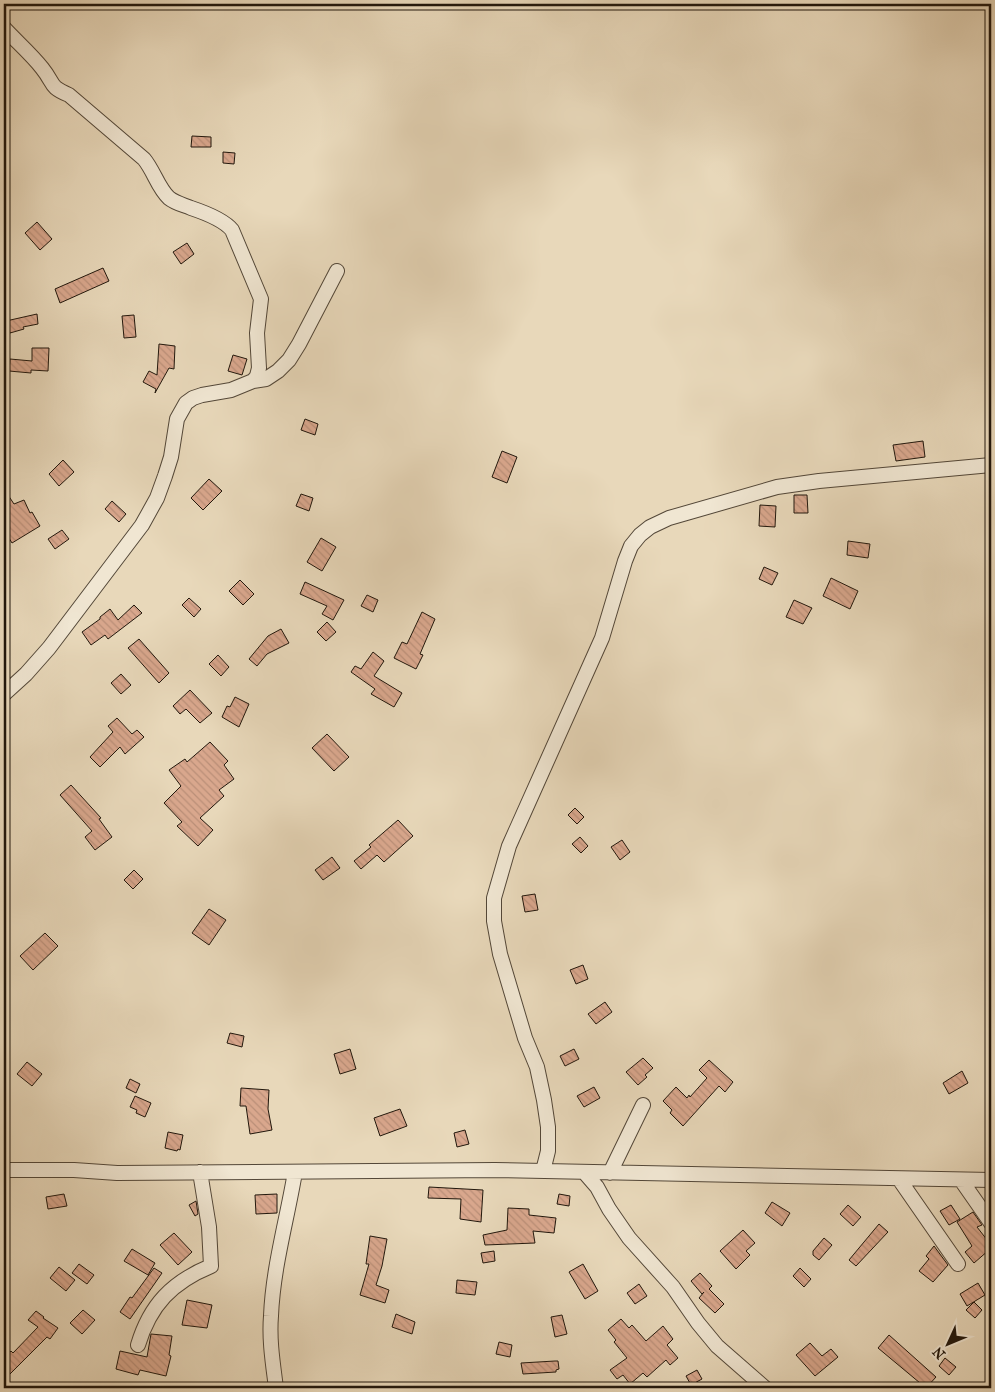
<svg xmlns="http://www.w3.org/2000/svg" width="995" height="1392" viewBox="0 0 995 1392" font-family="'IM FELL French Canon',serif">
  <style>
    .building { fill: url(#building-back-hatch); stroke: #21170c }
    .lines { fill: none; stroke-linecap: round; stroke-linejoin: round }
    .minor-casing { stroke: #534738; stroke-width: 16 }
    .minor { stroke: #f0e6d2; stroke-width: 14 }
  </style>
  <defs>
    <pattern id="building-back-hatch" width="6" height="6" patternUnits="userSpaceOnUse" patternTransform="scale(1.25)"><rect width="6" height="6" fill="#d9a78d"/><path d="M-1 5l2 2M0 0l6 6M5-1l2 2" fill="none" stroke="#ba8f78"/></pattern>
  </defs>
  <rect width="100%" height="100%" fill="#e8d8ba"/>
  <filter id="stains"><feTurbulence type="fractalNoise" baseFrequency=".004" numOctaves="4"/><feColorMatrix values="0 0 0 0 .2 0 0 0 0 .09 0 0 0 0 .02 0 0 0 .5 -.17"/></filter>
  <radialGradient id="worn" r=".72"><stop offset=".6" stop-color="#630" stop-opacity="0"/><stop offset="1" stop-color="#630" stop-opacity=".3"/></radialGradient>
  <path class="building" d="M192,136L211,137V147H191Z
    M223,152L235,153L234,164L223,163Z
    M37,222L52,239L40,250L25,233Z
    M187,243L194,254L181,264L173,252Z
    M103,268L109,281L60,303L55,289Z
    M37,314L38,324L23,327L24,329L10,333L6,321Z
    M134,315L136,337L124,338L122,316Z
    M159,344L175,346L174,369L169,368L155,393L156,389L143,382L149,371L157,375Z
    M32,348H49L48,371L31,370V373L9,371L10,359L32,361Z
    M233,355L247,359L242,375L228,371Z
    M305,419L318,424L315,435L301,430Z
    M923,441L925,457L896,461L893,445Z
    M502,451L517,457L507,483L492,477Z
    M63,460L74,472L59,486L49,474Z
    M209,479L222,491L203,510L191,498Z
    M4,489L14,504L24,500L30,513L32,512L40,526L12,543L4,530Z
    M301,494L313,498L309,511L296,506Z
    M794,495H807L808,513H794Z
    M112,501L126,514L119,522L105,509Z
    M760,505L776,506L775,527L759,526Z
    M62,530L69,539L55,549L48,539Z
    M321,538L336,547L322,571L307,562Z
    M848,541L870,544L868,558L847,555Z
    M764,567L778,573L772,585L759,579Z
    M831,578L858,591L850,609L823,596Z
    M240,580L254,594L243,605L229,591Z
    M305,582L344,600L333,620L322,614L327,606L300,594Z
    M367,595L378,600L373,612L361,606Z
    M189,598L201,609L194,617L182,605Z
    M794,600L812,608L803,624L786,617Z
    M134,605L142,613L108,639L105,635L91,645L82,632L100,619V617L110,609L118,620Z
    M422,612L435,619L420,654L423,655L416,669L394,658L402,642L407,644Z
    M327,622L336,632L326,641L317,632Z
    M281,629L289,643L267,654L257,666L249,659L268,636Z
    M139,639L169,673L159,683L128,648Z
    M373,652L384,661L374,676L402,693L394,707L371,694L375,689L351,672L355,666L361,669Z
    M218,655L229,667L221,676L209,664Z
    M121,674L131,685L121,694L111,683Z
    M190,690L212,713L200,723L186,709L180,714L173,706Z
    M235,697L249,704L239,727L222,717L227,706L230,707Z
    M117,718L132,734L137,730L144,737L125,754L120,747L100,767L90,757L113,732L108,726Z
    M327,734L349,757L334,771L312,748Z
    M210,742L228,761L224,765L234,779L219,790L224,796L200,818L213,830L198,846L177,826L182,822L164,803L181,786L169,770L185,759L187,762Z
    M71,785L101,818L99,819L112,837L95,850L85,837L92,831L60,795Z
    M575,808L584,817L577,824L568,815Z
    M398,820L413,836L384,862L377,855L361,869L354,861L371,847L369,845Z
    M580,837L588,846L581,853L572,844Z
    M622,840L630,852L620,860L611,847Z
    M332,857L340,868L323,880L315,870Z
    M134,870L143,879L133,889L124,880Z
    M535,894L538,910L525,912L522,896Z
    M209,909L226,920L209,945L192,933Z
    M45,933L58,946L33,970L20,956Z
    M583,965L588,979L576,984L570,970Z
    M605,1002L612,1012L596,1024L588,1014Z
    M230,1033L244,1036L242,1047L227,1043Z
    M350,1049L356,1069L340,1074L334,1054Z
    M574,1049L579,1059L565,1066L560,1056Z
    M643,1058L653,1068L645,1075L647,1077L638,1085L626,1072Z
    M709,1060L733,1082L725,1092L719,1086L683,1126L670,1113L672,1110L663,1101L676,1087L687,1098L689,1095L690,1097L707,1078L699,1070Z
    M27,1062L42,1074L32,1086L17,1074Z
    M962,1071L968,1083L949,1094L943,1083Z
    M130,1079L140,1084L136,1093L126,1088Z
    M594,1087L600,1098L584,1107L577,1096Z
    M241,1088L269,1090L268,1109L272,1130L250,1134L246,1106H240Z
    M135,1096L151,1103L145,1117L136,1113L137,1110L130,1107Z
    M400,1109L407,1126L380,1136L374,1118Z
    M465,1130L469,1144L457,1147L454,1133Z
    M168,1132L183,1135L180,1150L178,1149L177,1151L165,1148Z
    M429,1187L483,1190L481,1222L460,1219L461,1199L428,1198Z
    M64,1194L67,1206L48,1209L46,1197Z
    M277,1194V1213L256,1214L255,1195Z
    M559,1194L570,1196L569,1206L557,1204Z
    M196,1201L198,1214L195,1216L189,1205Z
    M772,1202L790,1213L782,1226L765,1213Z
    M848,1205L861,1217L853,1226L840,1214Z
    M951,1205L960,1219L949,1225L940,1211Z
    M508,1208L529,1209V1215L556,1218L554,1233L533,1231L535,1243L485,1245L483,1235L507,1230Z
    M973,1212L982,1225L977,1227L991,1245L987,1248L989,1250L974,1263L965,1252L972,1246L957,1222Z
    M879,1224L888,1232L856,1266L849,1260Z
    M743,1230L755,1243L746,1251L750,1255L736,1269L720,1251Z
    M174,1233L192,1252L178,1265L160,1245Z
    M370,1236L387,1239L382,1266L376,1285L389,1290L385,1303L360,1295L369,1264H366Z
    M824,1238L832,1245L819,1260L813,1255V1251Z
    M934,1246L948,1265L933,1282L919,1271L929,1259L926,1256Z
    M132,1249L155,1263L148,1275L124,1261Z
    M494,1251L495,1261L483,1263L481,1253Z
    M79,1264L94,1275L87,1284L72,1273Z
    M583,1264L598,1291L585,1299L569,1272Z
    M59,1267L75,1280L66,1291L50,1278Z
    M154,1268L162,1273L130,1319L120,1312L130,1297L132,1298Z
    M800,1268L811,1279L804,1287L793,1276Z
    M700,1273L712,1286L709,1289L724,1304L715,1313L699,1298L704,1292L702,1294L691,1281Z
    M457,1280L477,1282L475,1295L456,1293Z
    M978,1283L985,1295L967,1306L960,1294Z
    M639,1284L647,1296L635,1304L627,1293Z
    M187,1300L212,1305L207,1328L182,1325Z
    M974,1302L982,1310L975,1318L966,1310Z
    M83,1310L95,1320L82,1334L70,1323Z
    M36,1311L44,1317L43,1318L58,1328L50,1339L47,1337L4,1380V1358L11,1351L13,1353L38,1327L28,1320Z
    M396,1314L415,1322L412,1334L392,1327Z
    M562,1315L567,1334L555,1337L551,1317Z
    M621,1319L629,1328L632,1325L646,1341L663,1326L673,1339L667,1345L678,1358L670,1365L666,1360L647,1377L643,1373L630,1384L623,1375L617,1379L610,1370L627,1358L614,1342L616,1340L608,1330Z
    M151,1334L172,1336L169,1355L171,1356L166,1376L140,1370L138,1375L116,1369L120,1351L147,1357Z
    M889,1335L936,1377L926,1388L878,1348Z
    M499,1342L512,1345L510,1357L496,1354Z
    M810,1343L822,1356L831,1349L838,1357L815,1376L796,1355Z
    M945,1358L956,1367L949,1375L939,1366Z
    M555,1361H558L559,1369L556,1370V1372L523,1374L521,1363Z
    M697,1370L702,1379L691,1385L686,1376Z"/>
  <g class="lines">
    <defs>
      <path id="minor" d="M4,28C17,42 31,54 42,68C55,84 48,86 69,95L144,159C154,171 158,188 169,198C175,203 184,205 191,208C203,212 223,219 232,230L261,299L257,333L259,368L257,376L253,381
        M4,694L26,674L49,648L142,525L157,498L165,476L171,457L177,419L186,403L193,398L202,395L231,390L253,381L266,379L278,371L289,360L299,344L337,271
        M4,1170H74L117,1173L495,1170L991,1180
        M543,1171L548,1151V1127L544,1100L537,1067L525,1038L500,954L494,921V898L509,846L602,638L625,561L631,546L640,535L650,527L669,518L777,487L819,481L991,465
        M584,1172L597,1187L609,1209L629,1238L673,1287L698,1323L717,1346L765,1388
        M610,1173L643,1105
        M899,1179L958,1264
        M961,1180L991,1223
        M138,1345C150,1305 172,1282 211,1266L209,1227L200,1172
        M276,1388C273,1364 269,1340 271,1316C273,1267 287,1220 295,1172"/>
    </defs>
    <use href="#minor" class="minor-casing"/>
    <use href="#minor" class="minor"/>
  </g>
  <rect width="995" height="1392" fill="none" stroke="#e8d8ba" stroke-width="20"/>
  <rect x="5" y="5" width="985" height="1382" fill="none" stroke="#21170c" stroke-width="2.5"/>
  <rect x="10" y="10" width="975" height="1372" fill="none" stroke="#21170c"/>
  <g transform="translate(948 1344) rotate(226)" stroke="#f0e6d2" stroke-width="4" paint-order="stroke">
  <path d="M0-4L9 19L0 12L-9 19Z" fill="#21170c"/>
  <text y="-8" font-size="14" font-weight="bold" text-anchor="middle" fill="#21170c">N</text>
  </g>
  <rect width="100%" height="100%" filter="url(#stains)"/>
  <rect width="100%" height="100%" fill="url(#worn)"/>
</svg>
